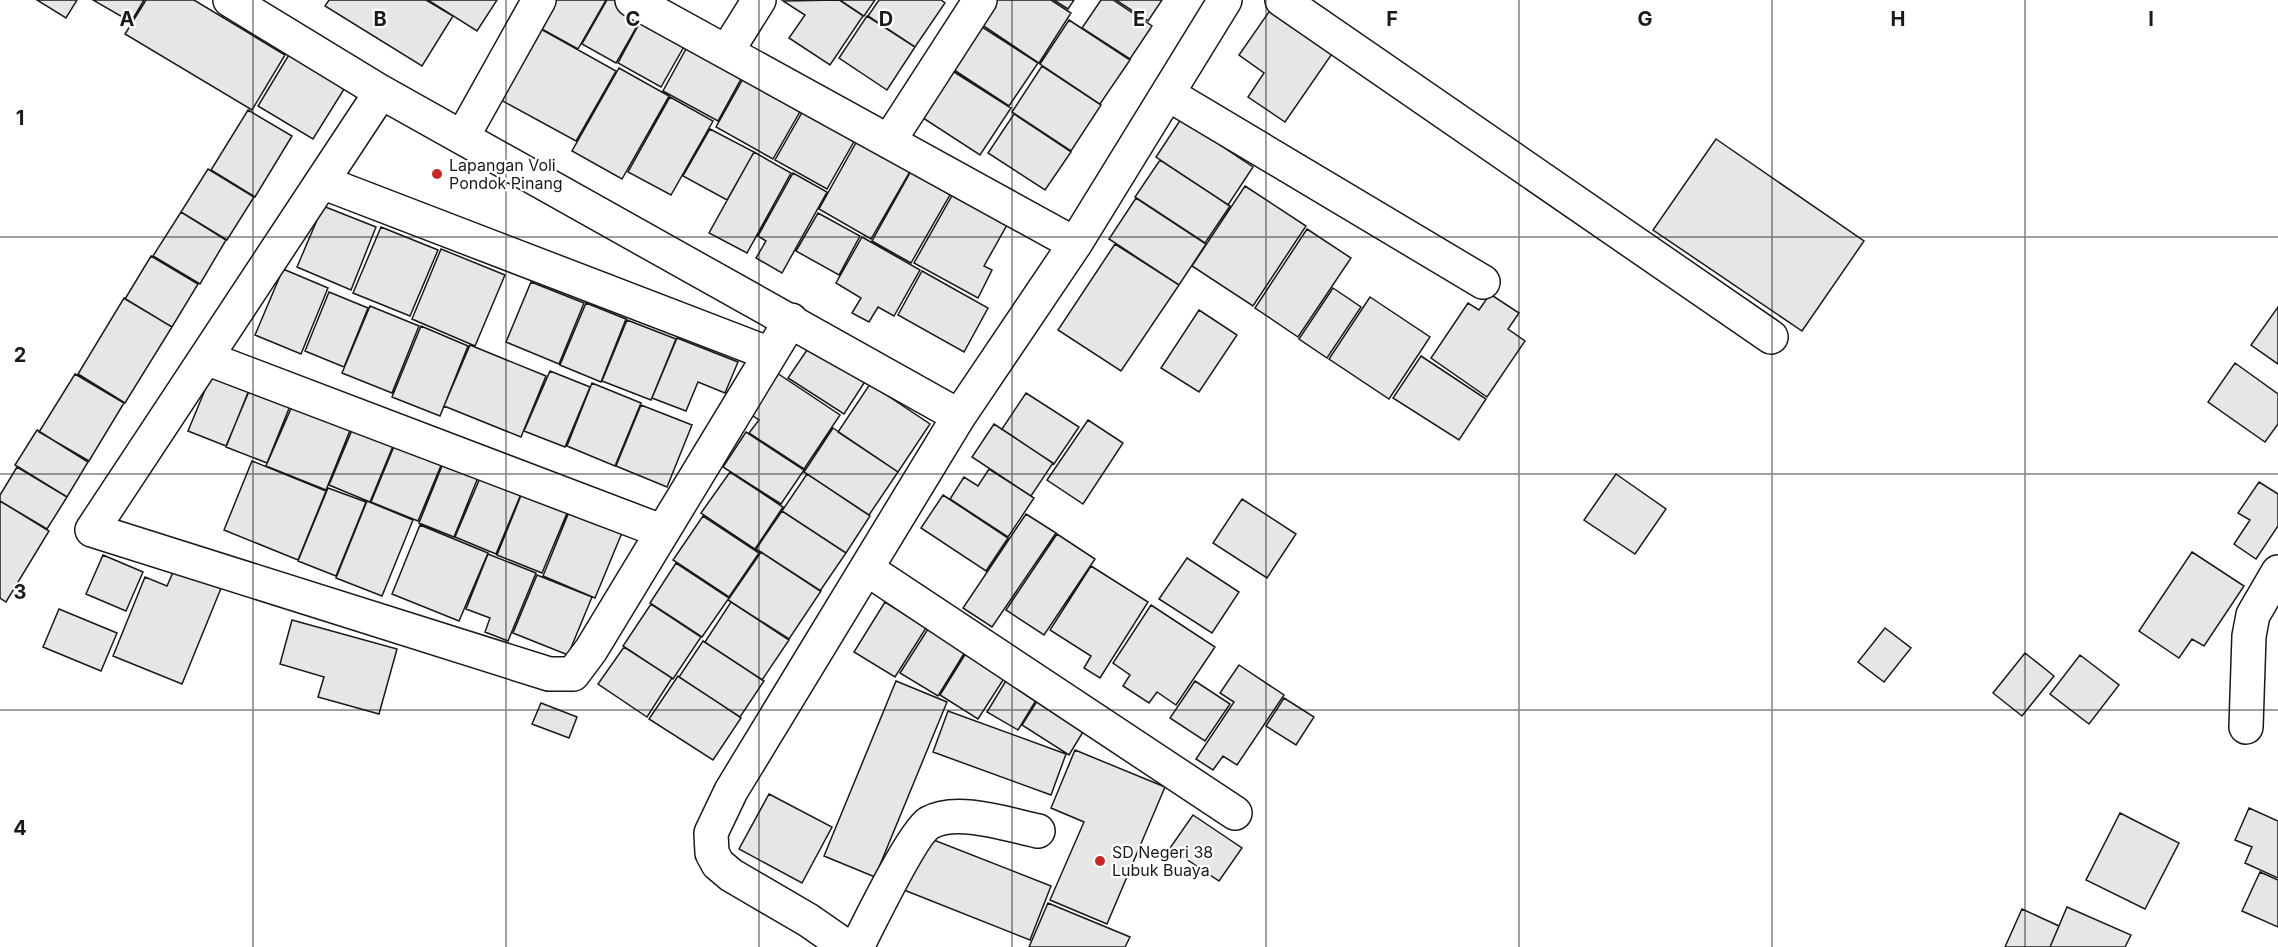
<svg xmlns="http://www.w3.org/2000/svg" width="2278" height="947" viewBox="0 0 2278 947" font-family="Inter,sans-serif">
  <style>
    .building { fill: #e6e6e6; stroke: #1a1a1a; stroke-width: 1.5 }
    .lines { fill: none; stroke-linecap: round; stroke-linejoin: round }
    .minor-casing { stroke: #1a1a1a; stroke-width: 36 }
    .minor { stroke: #fff; stroke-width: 33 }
    .grid { fill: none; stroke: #1a1a1a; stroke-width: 1.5; stroke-opacity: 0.55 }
    .poi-dot { fill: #c62828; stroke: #fff; stroke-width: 2 }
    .labels { text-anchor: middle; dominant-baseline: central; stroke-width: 4.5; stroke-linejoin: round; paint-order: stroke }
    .poi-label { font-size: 16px; fill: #1a1a1a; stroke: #fff; text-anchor: start }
    .grid-label { font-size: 20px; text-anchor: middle; font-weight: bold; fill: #1a1a1a; stroke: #fff; stroke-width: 4.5; stroke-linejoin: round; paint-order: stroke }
  </style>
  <rect width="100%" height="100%" fill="#fff"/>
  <path class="building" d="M37,0H77L66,18Z
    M93,0H144L131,22Z
    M146,0H194L285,55L252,110L125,34Z
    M329,0H426L453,16L422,66L325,6Z
    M428,0H497L477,31Z
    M555,0H606L578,49L540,28Z
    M607,0H623L645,12L616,63L582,44Z
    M839,0L863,16L830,65L789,38L805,15L783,1Z
    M840,0H875L864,16Z
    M879,0H941L945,3L915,47L868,16Z
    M997,0H1051L1071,13L1039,63L981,24Z
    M1054,0H1074L1068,9Z
    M1101,0H1113L1152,26L1130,59L1082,28Z
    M1116,0H1162L1148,21Z
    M1273,6L1336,48L1285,122L1248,97L1264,73L1239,55Z
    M646,11L690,36L661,87L618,63Z
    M867,16L915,47L887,90L839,58Z
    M1069,20L1130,60L1100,104L1040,64Z
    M979,25L1038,63L1009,106L951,68Z
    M539,28L616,71L576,141L499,99Z
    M692,38L747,68L718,121L663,91Z
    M290,53L346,86L313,139L258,106Z
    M1042,66L1101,105L1071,151L1012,112Z
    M619,68L669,96L622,179L572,151Z
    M748,70L806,101L773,159L716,127Z
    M951,70L1011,108L980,155L920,116Z
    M670,97L713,121L671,195L628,172Z
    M808,102L860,131L827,189L775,160Z
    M248,110L292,136L255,197L211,170Z
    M1014,114L1071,152L1045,190L988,153Z
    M1181,119L1253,167L1228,205L1156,157Z
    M710,129L754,152L727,200L683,176Z
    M862,132L916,161L871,239L819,209Z
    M1716,139L1864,241L1802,331L1653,230Z
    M754,152L791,173L747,253L709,233Z
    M1160,160L1230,206L1205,243L1135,197Z
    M915,164L955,186L911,263L872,241Z
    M208,169L254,197L227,240L181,212Z
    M793,173L827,192L782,273L756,258L766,241L758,236Z
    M958,185L1012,216L984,266L992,270L978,298L914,263Z
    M1245,186L1306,226L1253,306L1192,266Z
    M1136,198L1206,244L1179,285L1109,239Z
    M323,206L376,227L351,290L297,267Z
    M181,212L226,240L200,284L153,256Z
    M818,213L860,236L839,275L796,251Z
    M381,227L438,250L410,316L353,293Z
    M1307,229L1351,258L1298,337L1255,308Z
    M862,237L920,270L894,316L878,307L869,322L852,313L861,298L836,283Z
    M1115,244L1179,285L1121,371L1058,330Z
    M441,249L505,275L475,346L412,319Z
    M151,256L198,284L172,327L125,299Z
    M283,269L328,288L301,354L255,335Z
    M922,271L988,308L964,352L898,315Z
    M531,282L584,303L559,364L506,342Z
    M1333,288L1361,307L1327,358L1299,339Z
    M329,292L368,308L344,367L305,351Z
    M1490,294L1519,313L1508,329L1525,341L1487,397L1431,358L1468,303L1479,310Z
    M1370,297L1430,337L1389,399L1329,359Z
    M124,298L172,327L125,403L78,374Z
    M586,303L626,319L601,382L560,365Z
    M370,306L419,326L392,393L342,373Z
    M2278,307V364L2251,345Z
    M1199,310L1237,335L1199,392L1161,368Z
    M627,320L676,339L651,400L602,381Z
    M421,326L468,346L440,416L392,397Z
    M677,338L738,362L725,393L698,382L686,411L652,398Z
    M811,344L866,380L844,414L788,378Z
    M470,345L546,376L521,437L444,406Z
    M1421,356L1486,399L1459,440L1393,398Z
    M2235,363L2278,394V424L2265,442L2208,402Z
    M550,371L590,387L565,447L524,431Z
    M212,373L250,389L226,446L188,431Z
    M777,373L840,415L804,469L749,433L759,420L750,414Z
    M75,374L124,403L89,461L39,432Z
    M592,383L641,403L615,466L567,446Z
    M870,384L930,424L898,472L838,432Z
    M249,390L290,406L267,463L226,447Z
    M1026,393L1079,427L1054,464L1002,429Z
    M293,404L351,428L326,490L266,466Z
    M641,405L692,425L667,487L616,466Z
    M1088,420L1123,443L1083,504L1047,480Z
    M994,424L1053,463L1031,496L972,457Z
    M833,428L898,472L869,515L804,472Z
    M37,430L88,462L67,497L15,465Z
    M352,430L393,446L370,502L329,485Z
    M746,432L804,470L781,504L723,467Z
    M395,444L442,463L418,521L371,502Z
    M252,461L326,491L298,560L224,530Z
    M444,461L479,475L454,537L419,523Z
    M17,467L67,497L47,529L0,501V495Z
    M989,469L1034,498L1008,537L950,499L964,477L978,486Z
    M730,472L783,507L755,549L701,513Z
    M807,474L870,516L846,553L782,511Z
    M1616,474L1666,509L1635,554L1584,520Z
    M480,478L521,494L496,554L455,537Z
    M2259,482L2278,494V526L2256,559L2234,544L2250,520L2238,513Z
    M328,488L366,502L336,576L298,561Z
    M524,488L570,506L542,573L497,555Z
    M943,495L1008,538L986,571L921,528Z
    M1242,499L1296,534L1267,578L1213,543Z
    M0,501L49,531L6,602L0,598Z
    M367,501L413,520L382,596L336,578Z
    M571,507L624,528L595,598L543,576Z
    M782,511L846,553L820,591L756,549Z
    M1026,514L1056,533L992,627L963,608Z
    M703,516L759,553L729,597L673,560Z
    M420,525L488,553L459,621L392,594Z
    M1057,534L1095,559L1044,635L1006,610Z
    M761,552L821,591L789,639L728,600Z
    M2192,552L2244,586L2204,646L2192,639L2179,658L2139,631Z
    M488,554L536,573L508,641L485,632L490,618L466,609Z
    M103,555L143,572L126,611L86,594Z
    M1187,558L1239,592L1212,633L1159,599Z
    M177,563L224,581L182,684L113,656L145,577L167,586Z
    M676,563L729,598L702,637L650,603Z
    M1091,566L1148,602L1100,678L1084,668L1091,656L1050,630Z
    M537,575L592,597L568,655L513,633Z
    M731,602L789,640L762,680L705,642Z
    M885,602L926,628L895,677L854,652Z
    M651,604L701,637L673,679L623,646Z
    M1151,605L1215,647L1176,705L1157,692L1149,703L1123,686L1130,675L1113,663Z
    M59,609L117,633L101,671L43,647Z
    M292,620L397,649L379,714L318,697L324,677L280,664Z
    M1885,628L1911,648L1884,682L1858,662Z
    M928,629L965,652L938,696L900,673Z
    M703,641L764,681L740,717L679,677Z
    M624,647L672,678L647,717L598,684Z
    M966,653L1005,677L978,719L940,695Z
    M2025,653L2054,676L2022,716L1993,693Z
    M2080,655L2119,685L2089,724L2050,694Z
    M1239,665L1284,695L1237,765L1223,756L1213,770L1196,759L1234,702L1220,693Z
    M678,676L741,718L713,760L649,719Z
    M1007,679L1038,697L1018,730L987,712Z
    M896,681L947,702L875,877L824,856Z
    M1195,681L1230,704L1205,741L1170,718Z
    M1039,698L1086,727L1069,755L1022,725Z
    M1284,698L1314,717L1296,745L1266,726Z
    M541,703L577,717L569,738L532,724Z
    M948,711L1066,754L1051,795L933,752Z
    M1075,750L1165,787L1107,924L1050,900L1084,822L1051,808Z
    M769,794L832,827L802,883L739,849Z
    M2249,808L2278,821V878L2245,863L2252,847L2235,840Z
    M2120,813L2179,843L2145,909L2086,880Z
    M1193,815L1242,848L1219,881L1170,848Z
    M921,835L1051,886L1030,940L899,888Z
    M2260,872L2278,880V927L2242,911Z
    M1048,903L1130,937L1125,947H1029Z
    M2067,907L2131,935L2125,947H2050Z
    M2022,909L2059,926L2050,947H2005Z"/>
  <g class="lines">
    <defs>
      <path id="minor" d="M230,0L381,92L959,416
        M632,0L1075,244
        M1282,0L1771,337
        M727,51L759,0
        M381,92L92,530L549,674H573L591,650L791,320
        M1168,94L1483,282
        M463,136L539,0
        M889,141L980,0
        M322,182L770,354
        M206,358L661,531
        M867,569L1235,813
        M2246,727L2249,636L2253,615L2278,572
        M847,947L808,920L731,875L718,864L712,853L711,833L731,791L959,416L1075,244L1225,0
        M857,947C868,925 913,833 929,823C957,807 1009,825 1038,831"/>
    </defs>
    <use href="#minor" class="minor-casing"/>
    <use href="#minor" class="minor"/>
  </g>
  <path class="grid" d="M253,0V947M506,0V947M759,0V947M1012,0V947M1266,0V947M1519,0V947M1772,0V947M2025,0V947M0,237H2278M0,474H2278M0,710H2278"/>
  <g class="poi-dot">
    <circle cx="437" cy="174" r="6"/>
    <circle cx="1100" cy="861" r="6"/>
  </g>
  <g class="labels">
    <g class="poi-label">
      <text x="449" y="165">Lapangan Voli<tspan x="449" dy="18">Pondok Pinang</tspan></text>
      <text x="1112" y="852">SD Negeri 38<tspan x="1112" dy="18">Lubuk Buaya</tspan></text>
    </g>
  </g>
  <g class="grid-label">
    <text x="127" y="26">A</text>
    <text x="380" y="26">B</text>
    <text x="633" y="26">C</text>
    <text x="886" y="26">D</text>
    <text x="1139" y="26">E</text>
    <text x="1392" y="26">F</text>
    <text x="1645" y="26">G</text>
    <text x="1898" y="26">H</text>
    <text x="2151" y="26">I</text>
    <text x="20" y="125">1</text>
    <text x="20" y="362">2</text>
    <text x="20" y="599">3</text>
    <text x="20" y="835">4</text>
  </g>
</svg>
